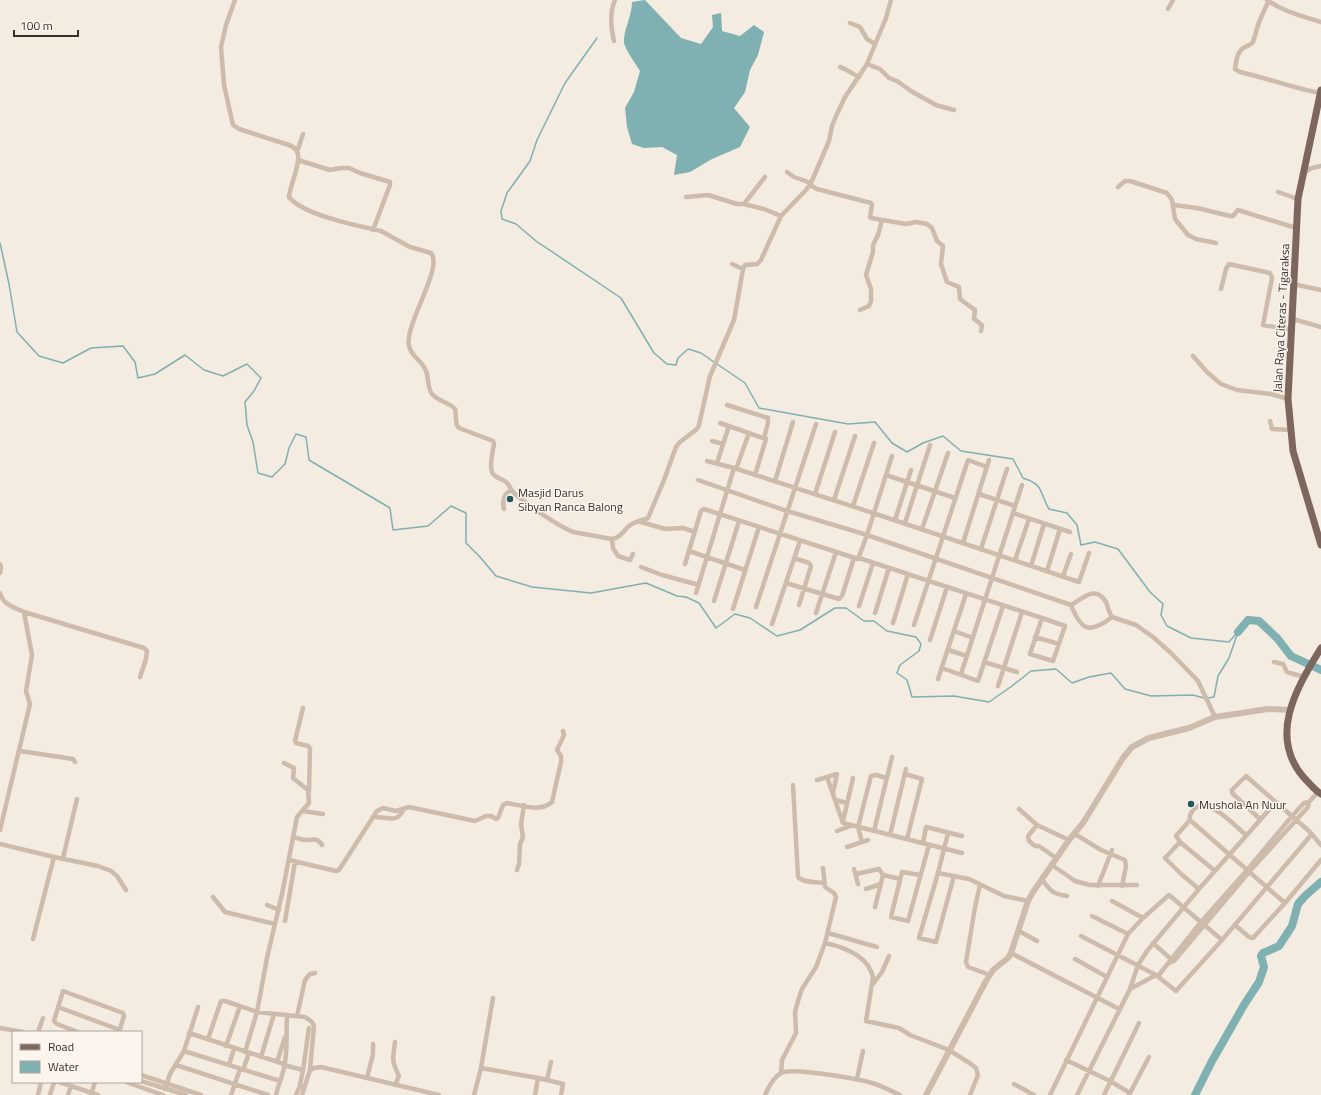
<svg xmlns="http://www.w3.org/2000/svg" width="1321" height="1095" viewBox="0 0 1321 1095" font-family="'Titillium Web',sans-serif">
  <style>
    .water { fill: #7fb0b2 }
    .lines { fill: none; stroke-linecap: round; stroke-linejoin: round }
    .stream { stroke: #7fb0b2; stroke-width: 1.5 }
    .river { stroke: #7fb0b2; stroke-width: 8 }
    .minor { stroke: #cdbbac; stroke-width: 4.5 }
    .tertiary { stroke: #cdbbac; stroke-width: 6 }
    .primary { stroke: #7d675c; stroke-width: 7 }
    .poi-dot { fill: #1f5a5e; stroke: #fbf5ee; stroke-width: 1.5 }
    .labels { text-anchor: middle; dominant-baseline: central; stroke-width: 3; stroke-linejoin: round; paint-order: stroke }
    .street-label { font-size: 12px; fill: #3b302b; stroke: #fbf5ee }
    .poi-label { font-size: 12px; fill: #3b302b; stroke: #fbf5ee; text-anchor: start }
  </style>
  <rect width="100%" height="100%" fill="#f4ebe1"/>
  <path class="water" d="M645,0L681,38L701,44L713,27L712,15L721,13L722,31L740,36L754,25L764,32L758,55L750,70L745,92L734,108L750,127L740,147L712,159L690,172L674,175L677,155L662,147L644,148L632,144L627,127L625,108L634,92L640,71C636,64 626,51 624,43C623,30 632,17 632,2Z"/>
  <g class="lines">
    <path class="stream" d="M597,38L565,83L537,140L530,161L507,193L501,211L502,219L516,224L536,241L621,298L654,353L667,364L676,365L678,358L688,349L701,353L714,362
      M0,243L9,284L17,332L39,356L63,363L91,348L123,346L135,362L138,378L155,374L185,355L204,370L223,376L247,364L261,378L254,391L245,402L247,425L253,442L258,473L272,477L285,464L289,448L296,434L306,437L309,460L390,508L393,530L428,526L451,506L466,513V543L480,557L496,576L532,587L591,593L646,583L677,596L686,597L699,603L716,628L735,614L750,618L777,636L800,630L835,608H846L864,621H874L887,631L916,637L921,644L919,651L900,665L897,673L907,680L912,697L954,696L989,702L1012,686L1031,671L1056,669L1072,683L1089,677L1111,673L1125,689L1151,696L1193,695L1204,698
      M717,364L745,383L759,408L848,424L875,422L892,443L907,452L923,443L943,436L961,451L1013,459L1023,478C1045,485 1039,493 1049,509L1067,513L1077,525L1081,545L1095,542L1118,549L1150,592L1163,604L1161,615L1167,626L1191,638L1229,642L1236,634
      M1208,698L1214,697L1218,676L1229,658L1238,632"/>
    <path class="river" d="M1238,632L1248,620L1259,621L1277,638L1291,656L1321,670
      M1195,1095L1212,1061L1244,1005L1259,982L1264,967L1261,956L1263,953L1279,946L1292,926L1298,904L1305,896L1321,882"/>
    <path class="minor" d="M235,0L226,25L221,47L224,85L233,125L239,129L289,145C292,146 295,148 297,151C302,162 290,184 289,197C303,215 358,226 381,231L410,247L431,253C444,267 404,325 409,346C412,358 422,360 426,371C429,378 427,388 432,394C439,402 449,402 455,409C457,415 454,424 459,428L493,441L494,444C493,452 489,463 492,472C494,478 501,478 506,482C510,485 510,489 513,492C527,505 555,524 573,532L612,539C622,538 624,528 632,524C637,521 643,520 648,518L664,480L676,447L680,442L697,429L699,425L710,376L734,320L743,269L745,265L757,264L761,260L781,216L806,190L811,183L829,141L832,126L837,114L845,97L867,64L886,18L891,0
      M1267,0C1284,12 1302,16 1321,22
      M1269,0L1259,22L1253,42C1251,45 1249,45 1245,47C1237,51 1236,61 1235,69L1240,72C1267,78 1293,88 1320,93
      M1168,9L1173,0
      M850,23L860,27L867,39L875,44
      M614,41C611,28 609,13 615,0
      M867,64L880,69L889,78L897,81L911,91L936,105L954,110
      M840,67C847,69 852,74 859,77
      M297,152L303,134
      M298,160L330,170L341,168H349L360,173L390,182V185L373,230
      M787,172L794,177L811,183
      M1303,173L1312,168L1321,166
      M810,185L817,189L871,203L872,205L870,217L871,218L906,224L916,222L927,224L932,228L937,241L943,246L941,264L947,282L959,287L960,299L975,310L974,319L982,325L981,331
      M1118,187L1125,181H1130L1167,193L1172,200L1175,219L1188,235L1196,239L1216,243
      M1278,192L1298,199
      M686,197L708,195L737,204H744L764,209L781,216
      M744,204L765,177
      M1174,205L1197,208L1230,216H1233L1238,210L1296,228
      M732,264L743,269
      M1293,284L1321,290
      M1221,289L1226,269L1229,264L1270,273L1272,278L1263,325L1292,330
      M860,310L869,306L871,301V289L866,275L873,252V245L878,235L882,220
      M1293,319L1321,327
      M1193,356L1207,372L1221,384L1237,390L1271,394L1288,399
      M727,405L768,418V423L764,438
      M1270,421L1272,429L1291,430
      M720,423L766,439L755,475
      M712,441L723,444
      M707,461L734,468
      M717,463L729,426
      M736,469L749,433
      M886,475L955,498
      M698,480L784,510L864,534L1071,605C1083,599 1095,584 1106,602C1108,607 1109,613 1112,617L1136,625L1153,637L1171,653L1198,681L1215,717
      M775,481L793,422
      M815,494L835,432
      M979,494L1015,506
      M834,500L855,436
      M853,506L874,443
      M504,509C502,501 504,494 511,490
      M1013,513L1070,532
      M895,520L911,470
      M638,521L665,529L683,528L695,532
      M905,523L930,445
      M922,529L948,453
      M612,539L613,548L618,556L630,560L633,554
      M963,543L989,460
      M981,549L1007,469
      M689,551L745,570
      M794,558L809,563L811,566L799,605
      M859,558L1042,618L1065,626L1053,661L1030,654L1042,618
      M1015,560L1029,519
      M0,564L1,567L0,573
      M685,564L701,511L704,509L858,559L867,535L892,456
      M1031,566L1044,524
      M641,567L662,575L699,585
      M1047,571L1060,529
      M1063,576L1071,554
      M786,583L839,599L842,596L854,558
      M0,593C3,605 14,607 24,612L144,648L147,651L146,659L140,677
      M696,593L734,468L873,513L1079,582L1089,553
      M714,601L739,521
      M1071,605C1081,630 1089,635 1112,617
      M859,606L873,563
      M756,607L816,424
      M733,609L759,527
      M816,613L836,552
      M875,613L889,568
      M893,623L908,574
      M772,624L800,541
      M914,625L968,460L987,467
      M954,631L973,638
      M1035,637L1059,644
      M930,640L947,587
      M948,650L967,656
      M984,662L1017,672
      M1274,662L1283,664L1287,672L1304,677
      M942,668L978,681L1003,606
      M961,674L1022,485
      M938,679L966,594
      M998,686L1022,612
      M303,708L295,741L296,743L308,746L310,748L309,792
      M20,751L73,759L75,762
      M905,774L922,779L907,839
      M827,777L843,823L962,853
      M817,780L837,774L833,793
      M793,785L798,877C803,883 817,882 825,883
      M835,800L847,803
      M1019,809L1037,825L1069,840
      M303,811L323,814
      M373,817C386,816 398,825 404,808
      M1260,819L1232,793V790L1246,776L1309,831L1321,845
      M1190,820L1285,903
      M843,821L853,778
      M1037,825L1028,836L1029,841L1035,846H1039L1056,858
      M0,830L30,704L26,691L32,655L24,612
      M837,831L853,825
      M874,831L892,757
      M948,833L938,873L919,938L936,942L954,876
      M1075,834L1101,850L1125,860L1126,866L1122,886
      M890,835L906,769
      M293,837C297,838 301,840 305,840C314,840 317,837 322,845
      M862,842L858,827L871,776L876,775L887,778
      M1180,842L1215,871
      M923,843L926,827L962,836
      M0,844L54,857L98,866L111,871L117,876L126,890
      M847,847L868,840
      M63,858L77,799
      M289,860L336,871L339,870L377,811L383,808L396,811L409,807L475,821L486,816H491L496,819L498,818L503,805L507,803C521,805 540,813 552,802L561,762V756L557,750L564,735L563,731
      M1052,865L1075,881L1090,885H1137
      M823,868L825,887L834,893L836,897L825,943C844,947 868,956 873,977L866,1021L899,1028L910,1035L949,1050L971,1064L976,1068L978,1075L970,1095
      M854,869L858,884
      M517,870L519,864L520,844L523,837L521,824L524,805
      M938,873L969,879L1004,896L1028,901
      M856,874L879,869L883,875
      M920,875L902,872L891,917L908,921L929,845
      M1042,879C1050,891 1053,894 1067,896
      M980,885L975,907L966,962L968,967L990,975
      M1098,886L1112,850
      M866,889L881,884
      M1199,889L1181,874L1165,858L1180,842L1176,836L1190,820C1189,815 1191,813 1194,809C1207,795 1235,826 1246,835
      M213,897L225,912L275,924
      M1112,901L1143,918
      M267,905L279,910
      M875,907L883,875L900,879
      M1092,916L1128,934
      M285,921L295,862
      M1235,925L1249,937L1253,938L1285,903L1321,860
      M1019,931L1037,941
      M828,933L877,947
      M1081,936L1156,975L1176,991L1222,940
      M33,939L54,857
      M1153,943L1172,960
      M1011,953L1119,1009
      M1075,959L1107,977
      M1169,963L1174,961L1250,871L1308,807L1309,802
      M1158,976L1201,922L1248,869L1292,816L1304,803L1309,802L1318,792
      M873,984L882,972L889,956
      M1130,989L1156,975
      M58,1007L120,1030
      M297,1016L305,980L310,974L315,973
      M0,1028L23,1032
      M38,1032L43,1018
      M78,1032L57,1024L54,1021L63,991L123,1013L124,1016L119,1032
      M189,1033L284,1064
      M208,1039L221,1001H225L240,1006
      M395,1042C393,1059 391,1060 399,1076L395,1085
      M226,1046L240,1006L257,1012L305,1017L312,1022L314,1026L310,1070
      M184,1051L280,1081
      M245,1052L257,1012L267,958L282,894L297,817L309,803L308,790L293,778L294,768L284,763
      M261,1057L274,1014
      M1066,1060L1110,1081L1130,1093L1129,1095
      M277,1062L285,1037
      M176,1065L268,1095
      M229,1065L234,1049
      M284,1065L303,1070L309,1028
      M481,1068L538,1078
      M243,1070L249,1053
      M303,1070L300,1085L304,1088
      M781,1073L782,1060L796,1033L795,1012L798,1001L802,989L816,967L825,943
      M141,1075L201,1095
      M367,1078L373,1054V1044
      M857,1079L863,1051
      M547,1080L563,1084L561,1095
      M141,1081L186,1095
      M59,1082L98,1095
      M126,1082L163,1095
      M1014,1084L1034,1095
      M165,1089L170,1074L184,1051L198,1007
      M1130,1093L1149,1057
      M38,1095L41,1082
      M50,1095L53,1085L55,1082
      M68,1095L71,1086
      M91,1095L95,1082
      M231,1095L240,1069
      M276,1095C278,1086 282,1077 284,1068C288,1051 286,1033 287,1015
      M296,1095L300,1086
      M302,1095L310,1070L314,1068L321,1067L439,1095
      M474,1095L481,1068L493,998
      M535,1095L538,1078L547,1080L551,1062
      M765,1095C768,1088 774,1077 781,1073C792,1067 858,1079 872,1083C882,1086 891,1091 900,1095
      M1050,1095L1128,934L1143,918L1169,895L1222,940L1312,834
      M1077,1095L1130,989L1138,965L1147,951L1199,889L1276,802
      M1104,1095L1139,1023"/>
    <path class="tertiary" d="M926,1095L986,981L993,970L1008,958L1011,953L1028,901L1033,892L1069,840L1083,823L1123,758L1132,747L1149,738L1189,728L1215,717L1268,709L1290,710"/>
    <path class="primary" d="M1321,90L1298,199L1288,399L1293,451L1321,545
      M1321,648C1295,690 1266,740 1308,782C1312,786 1316,791 1321,794"/>
  </g>
  <g class="poi-dot">
    <circle cx="510" cy="499" r="4"/>
    <circle cx="1191" cy="804" r="4"/>
  </g>
  <g class="labels">
    <g class="street-label">
      <text transform="translate(1281 318) rotate(-87)">Jalan Raya Citeras - Tigaraksa</text>
    </g>
    <g class="poi-label">
      <text x="518" y="492">Masjid Darus<tspan x="518" dy="14">Sibyan Ranca Balong</tspan></text>
      <text x="1199" y="804">Mushola An Nuur</text>
    </g>
  </g>
  <rect x="12" y="1031" width="130" height="52" fill="#fbf5ee" stroke="#aea6a0"/>
  <rect x="20" y="1044" width="20" height="6" fill="#7d675c" stroke="#aea6a0"/>
  <text x="48" y="1051" font-size="12" fill="#3b302b">Road</text>
  <rect x="20" y="1061" width="20" height="12" fill="#7fb0b2" stroke="#aea6a0"/>
  <text x="48" y="1071" font-size="12" fill="#3b302b">Water</text>
  <path d="M14 30v6h64v-6" fill="none" stroke="#3b302b" stroke-width="2"/>
  <text x="20" y="30" font-size="12" fill="#3b302b" stroke="#fbf5ee" stroke-width="3" paint-order="stroke">100 m</text>
</svg>
